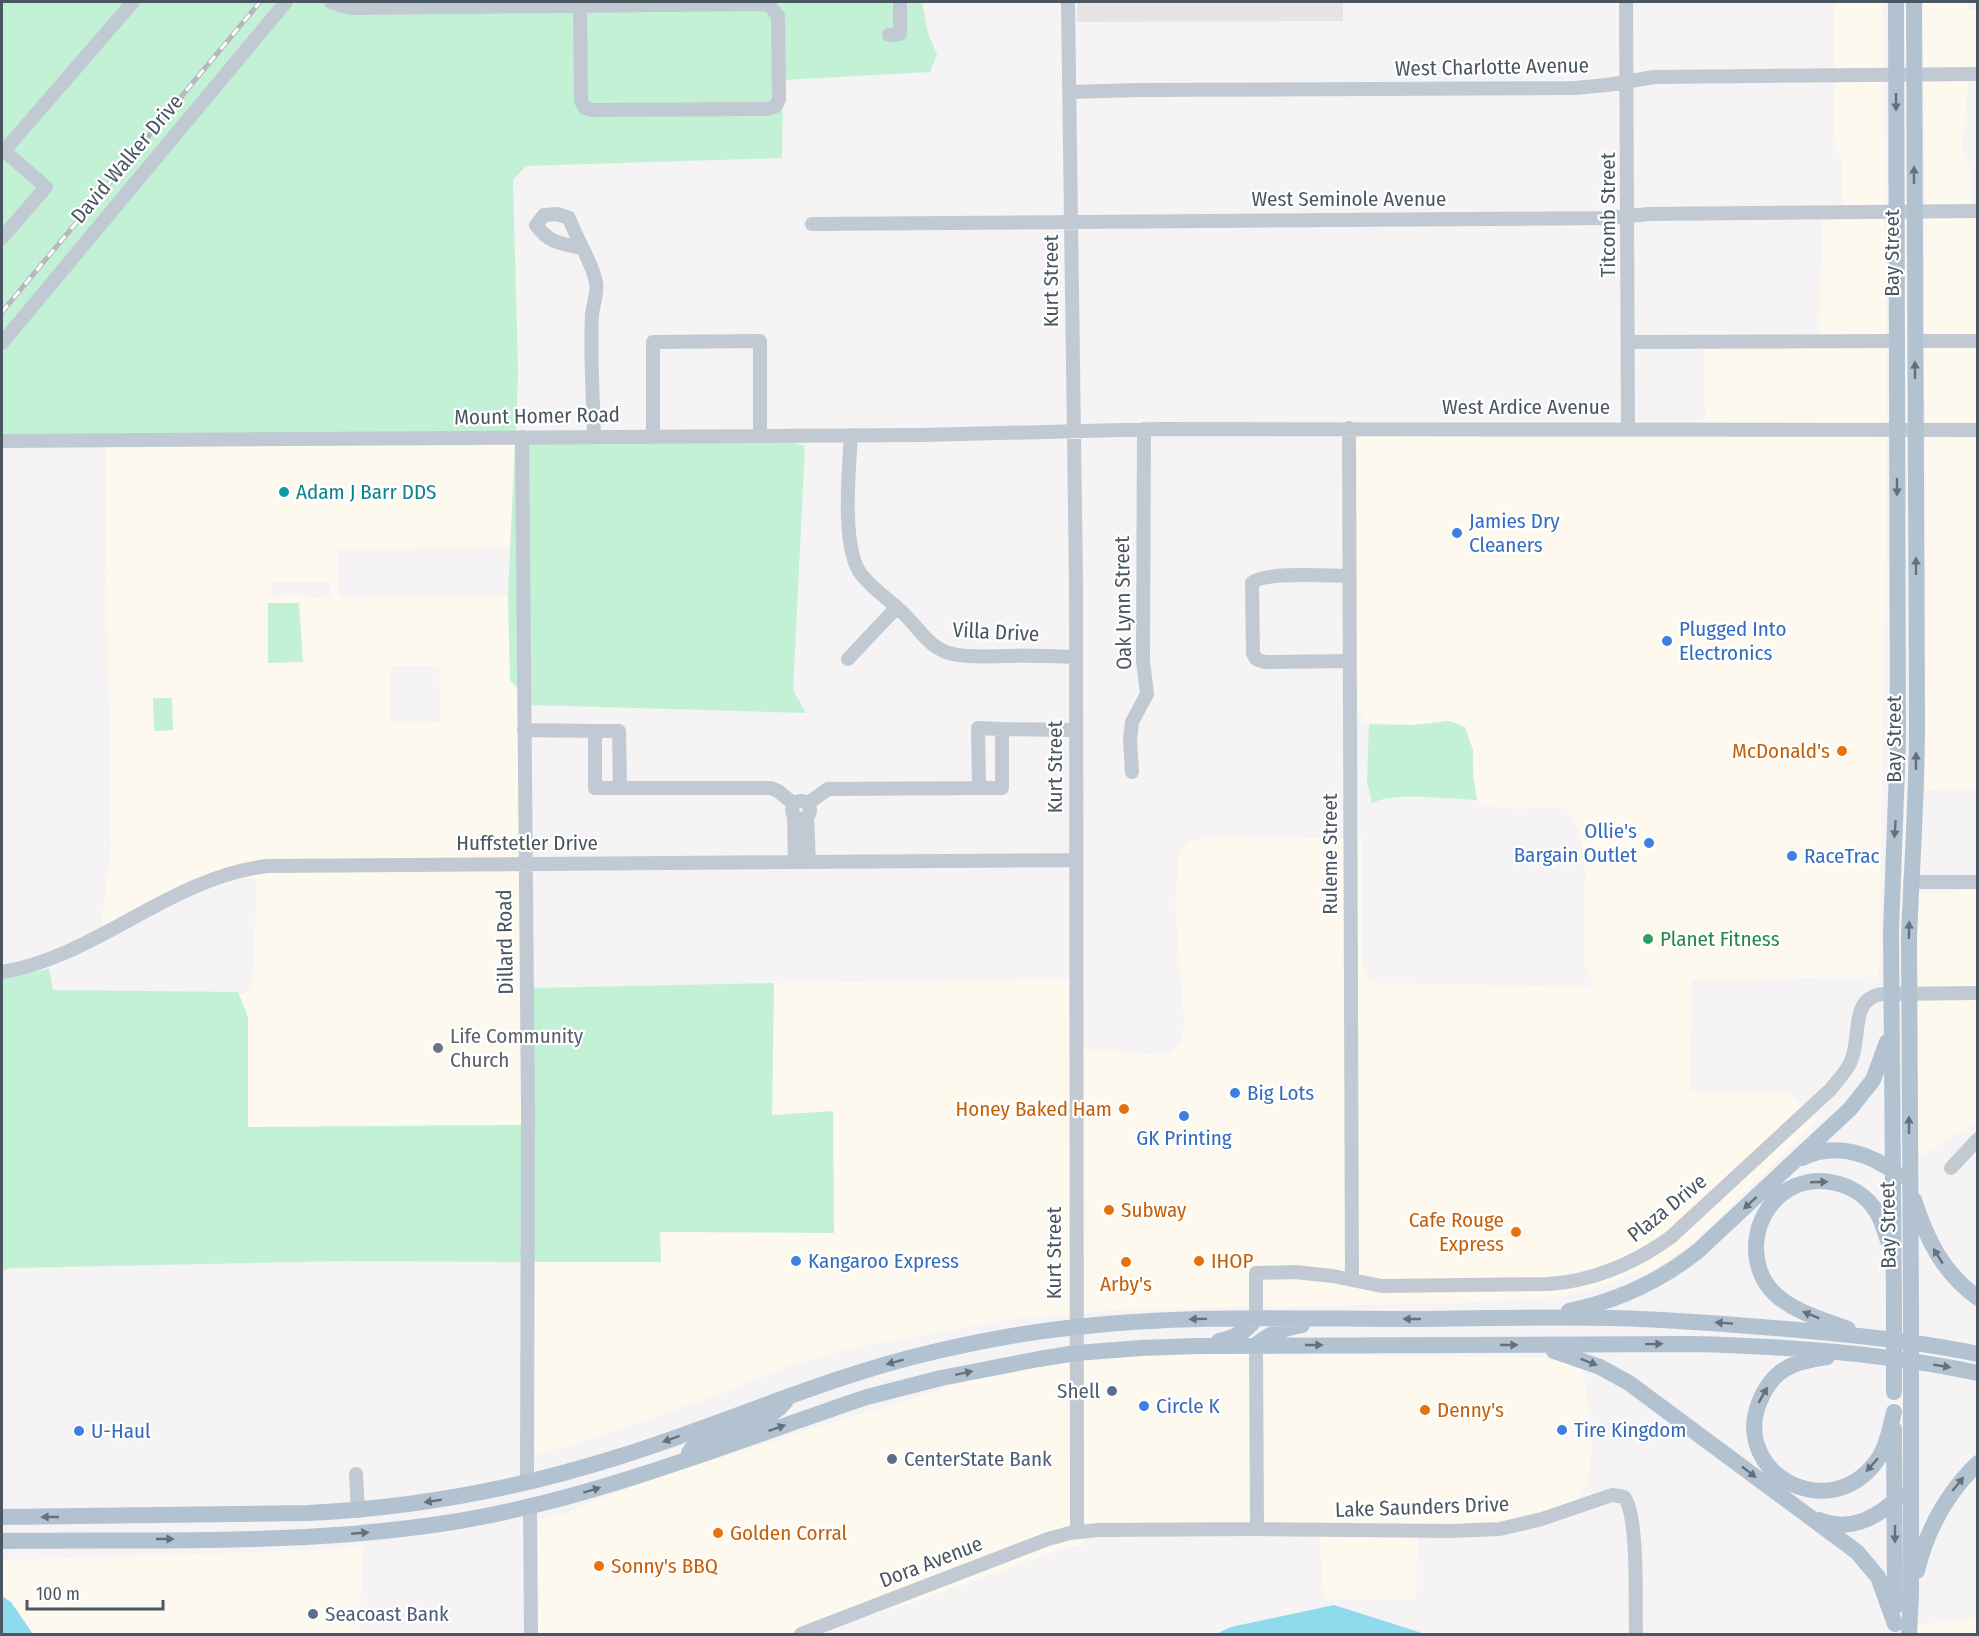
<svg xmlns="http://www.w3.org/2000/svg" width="1979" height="1636" viewBox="0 0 1979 1636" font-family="'Fira Sans Condensed',sans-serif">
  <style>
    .commercial { fill: #fdf9ef; fill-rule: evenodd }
    .education { fill: #e6e4e5 }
    .green { fill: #c3f1d5 }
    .water { fill: #90daee }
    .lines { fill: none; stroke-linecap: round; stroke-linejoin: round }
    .minor { stroke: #c1cad2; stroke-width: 14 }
    .major { stroke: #b3c2d1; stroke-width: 16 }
    .rail-casing { stroke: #b5b8bd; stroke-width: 5 }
    .rail { stroke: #fff; stroke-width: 3; stroke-dasharray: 9; stroke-linecap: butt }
    .major-bridge { stroke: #b3c2d1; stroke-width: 16 }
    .oneway { fill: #64717d }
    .culture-dot { fill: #0f9aa8; stroke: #fff; stroke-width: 2 }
    .shop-dot { fill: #3f7fe0; stroke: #fff; stroke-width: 2 }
    .food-dot { fill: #e8710a; stroke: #fff; stroke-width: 2 }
    .leisure-dot { fill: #2e9e5b; stroke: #fff; stroke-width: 2 }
    .worship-dot { fill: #6b7280; stroke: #fff; stroke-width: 2 }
    .service-dot { fill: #5c6f8a; stroke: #fff; stroke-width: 2 }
    .labels { text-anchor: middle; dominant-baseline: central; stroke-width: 4.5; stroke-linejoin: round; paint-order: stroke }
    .street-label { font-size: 21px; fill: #4a5661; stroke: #fff }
    .culture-label { font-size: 21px; fill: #0d838f; stroke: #fff; text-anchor: start }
    .shop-label { font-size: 21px; fill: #366cbe; stroke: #fff; text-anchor: start }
    .food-label { font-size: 21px; fill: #c56008; stroke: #fff; text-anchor: start }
    .leisure-label { font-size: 21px; fill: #27864d; stroke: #fff; text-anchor: start }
    .worship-label { font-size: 21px; fill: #5b616d; stroke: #fff; text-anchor: start }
    .service-label { font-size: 21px; fill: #4e5e75; stroke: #fff; text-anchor: start }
  </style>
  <rect width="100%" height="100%" fill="#f5f3f3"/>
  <path class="commercial" d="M1834,2H1883L1887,423H1705L1704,341L1819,339L1822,215L1843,214L1841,155L1835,149Z
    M1923,2H1968V10H1977V74L1969,75L1962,148L1972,171V212L1977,213V424H1926L1923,358L1926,212Z
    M1887,434L1879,977L1692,980L1690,1092H1788L1819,1120L1695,1241L1651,1272L1633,1274L1601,1287L1565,1296L1463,1303L1112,1310L1080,1313V1045L1094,1050L1149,1054L1170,1052L1180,1042L1184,1023L1175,904L1179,855L1187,842L1217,836L1362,839V966L1370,983L1596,987L1584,965L1585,870L1581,840L1575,822L1566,809L1544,807L1514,809L1479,804L1475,796L1473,775L1449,721L1413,725L1365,723L1355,704L1348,439L1371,435Z
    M1926,434L1977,435V791L1925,790Z
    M515,442L510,546L338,550L339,597L508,596L510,680L520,691L521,859L236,866L200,878L101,930L111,848L105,446ZM271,582H331V597L313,598L303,595L272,596ZM391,666H439L441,722L390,721Z
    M521,869L524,1125L248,1127V1017L240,995L252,989L257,879L231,878L257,873Z
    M1977,890V1122L1916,1158L1917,936L1919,893Z
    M1071,979V1314L1008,1320L862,1346L789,1366L712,1397L576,1444L532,1455V1262H661L659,1232H834L772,1115L774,983Z
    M1251,1354L1252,1524L1081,1527L1080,1358L1111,1356Z
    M1260,1354L1542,1358L1583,1366L1590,1419L1592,1452L1587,1483L1572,1511L1529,1529H1418L1416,1599L1324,1600L1319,1528H1261Z
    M1071,1359L1072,1528L1046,1534L787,1634H536L538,1520L565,1513L655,1478L995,1372Z
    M1082,1537L1081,1546H1072L1042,1556L925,1598L830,1629L1049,1544Z
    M363,1546L359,1634H33L11,1602L2,1596V1560L323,1550Z
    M1977,1619V1634H1915V1625Z"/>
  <path class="education" d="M1077,2H1343V21L1077,22Z"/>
  <path class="green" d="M2,2H280L2,335Z
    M292,2H922L928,33L937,54L930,72L783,80L782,158L526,166L513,180L518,371L516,432L105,436L2,434V352Z
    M789,441L805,446L793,690L806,713L533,705L529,701L527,442Z
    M515,442H518L520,691L510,680L508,596Z
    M268,603H299L303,662L268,663Z
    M153,698H172L173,730L154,731Z
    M1449,721L1465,727L1473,750V775L1477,800C1456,799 1385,791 1372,804L1367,781L1369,724L1413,725Z
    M49,969L53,990L238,992L248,1017V1127L524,1125L523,1262L346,1261L11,1268L2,1271V978Z
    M774,983L772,1115L833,1111L834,1233L660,1232L661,1262H532V988Z"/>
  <path class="water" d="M2,1596L11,1602L33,1634H2Z
    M1334,1605L1425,1634H1216L1231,1627Z"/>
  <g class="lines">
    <path class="minor" d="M331,2L342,6L353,8L762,4L770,6L778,16L779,99L776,106L767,109L592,110L585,108L581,101L580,6
      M1068,2L1076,582L1077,1532
      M1626,2L1628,428
      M889,35L900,34V2
      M1070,92L1139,90L1575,88L1607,85L1654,77L1978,74
      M2,149L46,187L2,238
      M4,151L133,2
      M812,224L1609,218L1649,214L1978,211
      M582,248C561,243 550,244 536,225L544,215L557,214L569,218C576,238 592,262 596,282C598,293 593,304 592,315C590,355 593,396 594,436
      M1915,341H1978
      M1629,342L1897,341
      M2,343L286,2
      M1349,428L1352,1280
      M851,435C849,468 841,548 861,574C874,591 893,602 908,618C921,632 932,650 953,654C970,658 989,656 1007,656C1030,655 1053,656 1076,657
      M653,436V342L760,341V435
      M522,437L528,1109L527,1483
      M2,441L922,435L1161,429L1978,430
      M1349,576C1329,576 1264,571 1252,583L1253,653L1256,659L1265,662L1350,661
      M848,659L897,607
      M1002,729L1076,730
      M524,730L595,731
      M1132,772L1130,740L1132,722L1147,694L1143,661L1144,429
      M620,788L619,731H595V788H771L778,791L794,804
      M792 810a9 9 0 1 1 18 0a9 9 0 1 1-18 0Z
      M807,804L828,789L979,788H1002V729L978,728L979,788
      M794,816L795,862
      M807,817L809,862
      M1910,882H1978
      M2,972C98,956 169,878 267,866L1076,860
      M1951,1168L1978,1139
      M1256,1319V1273L1295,1272L1333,1276L1381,1286L1548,1284C1594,1281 1635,1263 1671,1237L1831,1089C1838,1080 1847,1071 1851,1061C1862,1036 1849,998 1883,994L1978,993
      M1256,1345L1257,1529
      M356,1474L358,1511
      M530,1506L531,1634
      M801,1634L1048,1539L1070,1533L1098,1530L1257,1529L1450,1531L1500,1529L1542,1519L1612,1495L1624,1497C1639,1514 1635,1608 1636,1634"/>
    <path class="major" d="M1802,1158C1836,1141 1872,1154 1900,1176
      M1914,1200C1927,1240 1943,1273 1978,1298
      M1894,1308L1891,931L1898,742L1896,2
      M1911,1310L1909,936C1912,865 1917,794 1917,723L1914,2
      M1569,1311C1617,1301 1659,1282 1698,1251L1850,1109L1873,1080L1887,1042
      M1848,1329C1824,1320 1793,1312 1774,1293C1746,1265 1752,1216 1783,1193C1812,1171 1857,1181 1876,1211C1882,1220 1885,1231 1888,1241
      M1219,1341C1236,1337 1245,1332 1256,1319
      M1256,1345C1270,1333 1283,1329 1302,1325
      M1554,1351L1600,1367L1629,1383L1857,1552L1878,1577L1895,1624
      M1827,1357C1814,1359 1799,1361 1787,1368C1774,1375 1764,1389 1759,1403C1731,1475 1834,1529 1880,1456C1888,1443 1890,1427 1894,1412
      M1894,1429L1895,1607
      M689,1453C705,1425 768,1433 789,1396
      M2,1517L308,1513C414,1508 517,1489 618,1457C724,1424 825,1377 933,1352C980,1341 1028,1332 1076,1327C1189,1314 1303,1319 1417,1319C1491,1318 1565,1316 1639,1319C1695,1321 1752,1326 1809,1331C1865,1336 1922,1342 1978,1354
      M1819,1520C1851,1533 1878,1517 1901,1495
      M2,1541C154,1539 308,1546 459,1521C600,1497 733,1442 867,1397L941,1378L1039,1359L1076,1353L1141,1348L1195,1346L1691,1344C1787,1346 1884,1353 1978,1373
      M1917,1571C1927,1529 1947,1493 1978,1463
      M1909,1634L1911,1595V1394"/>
    <defs>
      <path id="rail" d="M2,312L260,2"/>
    </defs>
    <use href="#rail" class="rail-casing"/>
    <use href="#rail" class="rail"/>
    <path class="major-bridge" d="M1894,1308V1392
      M1911,1310V1394"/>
  </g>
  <defs><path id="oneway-solid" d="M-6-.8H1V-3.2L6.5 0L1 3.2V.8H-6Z" transform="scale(1.5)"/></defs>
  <g class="oneway">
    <use href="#oneway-solid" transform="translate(1896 102) rotate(90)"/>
    <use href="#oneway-solid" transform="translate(1914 175) rotate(-90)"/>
    <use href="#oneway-solid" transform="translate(1915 370) rotate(-90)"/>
    <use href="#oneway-solid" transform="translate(1897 487) rotate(90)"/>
    <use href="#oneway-solid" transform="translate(1916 566) rotate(-90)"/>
    <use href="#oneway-solid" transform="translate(1916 761) rotate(-89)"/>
    <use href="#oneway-solid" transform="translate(1895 829) rotate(94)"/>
    <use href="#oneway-solid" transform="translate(1909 930) rotate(-89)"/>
    <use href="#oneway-solid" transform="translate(1909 1125) rotate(-90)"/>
    <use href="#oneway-solid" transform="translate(1819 1182) rotate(-2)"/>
    <use href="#oneway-solid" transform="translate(1750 1203) rotate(137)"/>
    <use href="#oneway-solid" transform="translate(1938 1256) rotate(-122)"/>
    <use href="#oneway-solid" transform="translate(1811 1315) rotate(-158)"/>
    <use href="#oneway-solid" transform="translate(1198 1319) rotate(179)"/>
    <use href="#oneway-solid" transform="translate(1412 1319) rotate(180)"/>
    <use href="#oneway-solid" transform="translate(1724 1323) rotate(-176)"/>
    <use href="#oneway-solid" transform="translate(1654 1344) rotate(-1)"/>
    <use href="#oneway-solid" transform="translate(1314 1345)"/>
    <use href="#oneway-solid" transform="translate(1509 1345)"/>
    <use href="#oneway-solid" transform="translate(895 1362) rotate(165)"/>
    <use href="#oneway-solid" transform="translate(1589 1362) rotate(21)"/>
    <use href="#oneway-solid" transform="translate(1942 1366) rotate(9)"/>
    <use href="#oneway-solid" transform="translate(964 1373) rotate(-12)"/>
    <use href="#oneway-solid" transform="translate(1763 1395) rotate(-61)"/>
    <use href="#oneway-solid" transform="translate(777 1428) rotate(-19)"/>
    <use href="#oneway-solid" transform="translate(671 1439) rotate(160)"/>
    <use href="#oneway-solid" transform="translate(1872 1465) rotate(132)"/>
    <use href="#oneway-solid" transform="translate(1749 1472) rotate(38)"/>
    <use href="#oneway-solid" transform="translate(1958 1484) rotate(-51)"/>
    <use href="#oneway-solid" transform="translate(592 1490) rotate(-17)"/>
    <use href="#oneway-solid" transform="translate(433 1501) rotate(171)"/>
    <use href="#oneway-solid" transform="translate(50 1517) rotate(180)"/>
    <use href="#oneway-solid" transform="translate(360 1533) rotate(-5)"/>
    <use href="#oneway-solid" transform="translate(1895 1534) rotate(90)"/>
    <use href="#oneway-solid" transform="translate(165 1539)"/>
  </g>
  <circle class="culture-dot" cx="284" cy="492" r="6"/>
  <g class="shop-dot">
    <circle cx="1457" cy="533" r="6"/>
    <circle cx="1667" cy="641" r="6"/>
    <circle cx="1649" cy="843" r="6"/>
    <circle cx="1792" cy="856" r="6"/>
    <circle cx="1235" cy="1093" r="6"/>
    <circle cx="1184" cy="1116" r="6"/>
    <circle cx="796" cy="1261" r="6"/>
    <circle cx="1144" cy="1406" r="6"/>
    <circle cx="1562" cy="1430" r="6"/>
    <circle cx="79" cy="1431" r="6"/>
  </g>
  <g class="food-dot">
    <circle cx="1842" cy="751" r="6"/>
    <circle cx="1124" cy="1109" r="6"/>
    <circle cx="1109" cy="1210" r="6"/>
    <circle cx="1516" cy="1232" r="6"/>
    <circle cx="1199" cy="1261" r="6"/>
    <circle cx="1126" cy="1262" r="6"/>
    <circle cx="1425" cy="1410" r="6"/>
    <circle cx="718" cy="1533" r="6"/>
    <circle cx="599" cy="1566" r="6"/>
  </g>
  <circle class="leisure-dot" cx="1648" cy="939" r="6"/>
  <circle class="worship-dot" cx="438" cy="1048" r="6"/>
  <g class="service-dot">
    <circle cx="1112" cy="1391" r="6"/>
    <circle cx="892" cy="1459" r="6"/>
    <circle cx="313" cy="1614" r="6"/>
  </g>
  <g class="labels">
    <g class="street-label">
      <text transform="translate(1492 67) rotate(-1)">West Charlotte Avenue</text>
      <text transform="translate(127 159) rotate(-50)">David Walker Drive</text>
      <text x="1349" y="199">West Seminole Avenue</text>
      <text transform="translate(1608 215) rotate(-90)">Titcomb Street</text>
      <text transform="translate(1892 253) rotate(-90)">Bay Street</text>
      <text transform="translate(1051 281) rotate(-90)">Kurt Street</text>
      <text x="1526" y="407">West Ardice Avenue</text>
      <text transform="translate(537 416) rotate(-1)">Mount Homer Road</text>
      <text transform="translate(1123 603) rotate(-91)">Oak Lynn Street</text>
      <text transform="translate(996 632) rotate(3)">Villa Drive</text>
      <text transform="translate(1894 739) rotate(-90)">Bay Street</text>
      <text transform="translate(1055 767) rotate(-90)">Kurt Street</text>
      <text x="527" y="843">Huffstetler Drive</text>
      <text transform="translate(1330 854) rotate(-90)">Ruleme Street</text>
      <text transform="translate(505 942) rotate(-91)">Dillard Road</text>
      <text transform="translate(1667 1208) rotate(-39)">Plaza Drive</text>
      <text transform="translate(1888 1225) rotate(-91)">Bay Street</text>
      <text transform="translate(1054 1253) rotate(-90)">Kurt Street</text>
      <text transform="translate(1422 1507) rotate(-2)">Lake Saunders Drive</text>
      <text transform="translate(931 1562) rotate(-21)">Dora Avenue</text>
    </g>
    <g class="culture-label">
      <text x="296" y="492">Adam J Barr DDS</text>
    </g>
    <g class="shop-label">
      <text x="1469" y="521">Jamies Dry<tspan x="1469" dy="24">Cleaners</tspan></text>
      <text x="1679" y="629">Plugged Into<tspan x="1679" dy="24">Electronics</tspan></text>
      <text x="1637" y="831" text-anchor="end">Ollie's<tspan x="1637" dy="24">Bargain Outlet</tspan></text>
      <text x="1804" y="856">RaceTrac</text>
      <text x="1247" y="1093">Big Lots</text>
      <text x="1184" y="1138" text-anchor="middle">GK Printing</text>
      <text x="808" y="1261">Kangaroo Express</text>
      <text x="1156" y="1406">Circle K</text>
      <text x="1574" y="1430">Tire Kingdom</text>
      <text x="91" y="1431">U-Haul</text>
    </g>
    <g class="food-label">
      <text x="1830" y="751" text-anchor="end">McDonald's</text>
      <text x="1112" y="1109" text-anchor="end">Honey Baked Ham</text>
      <text x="1121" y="1210">Subway</text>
      <text x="1504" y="1220" text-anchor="end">Cafe Rouge<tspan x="1504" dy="24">Express</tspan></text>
      <text x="1211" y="1261">IHOP</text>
      <text x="1126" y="1284" text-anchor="middle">Arby's</text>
      <text x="1437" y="1410">Denny's</text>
      <text x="730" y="1533">Golden Corral</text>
      <text x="611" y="1566">Sonny's BBQ</text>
    </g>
    <g class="leisure-label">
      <text x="1660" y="939">Planet Fitness</text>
    </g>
    <g class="worship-label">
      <text x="450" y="1036">Life Community<tspan x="450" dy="24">Church</tspan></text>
    </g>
    <g class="service-label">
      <text x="1100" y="1391" text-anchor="end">Shell</text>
      <text x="904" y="1459">CenterState Bank</text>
      <text x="325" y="1614">Seacoast Bank</text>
    </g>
  </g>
  <rect width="1979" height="1636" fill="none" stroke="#4a5661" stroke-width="6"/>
  <path d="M27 1600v9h136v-9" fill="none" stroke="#4a5661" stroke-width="3"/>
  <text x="36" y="1600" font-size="18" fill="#4a5661" stroke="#ffffff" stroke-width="4.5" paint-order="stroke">100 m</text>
</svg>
